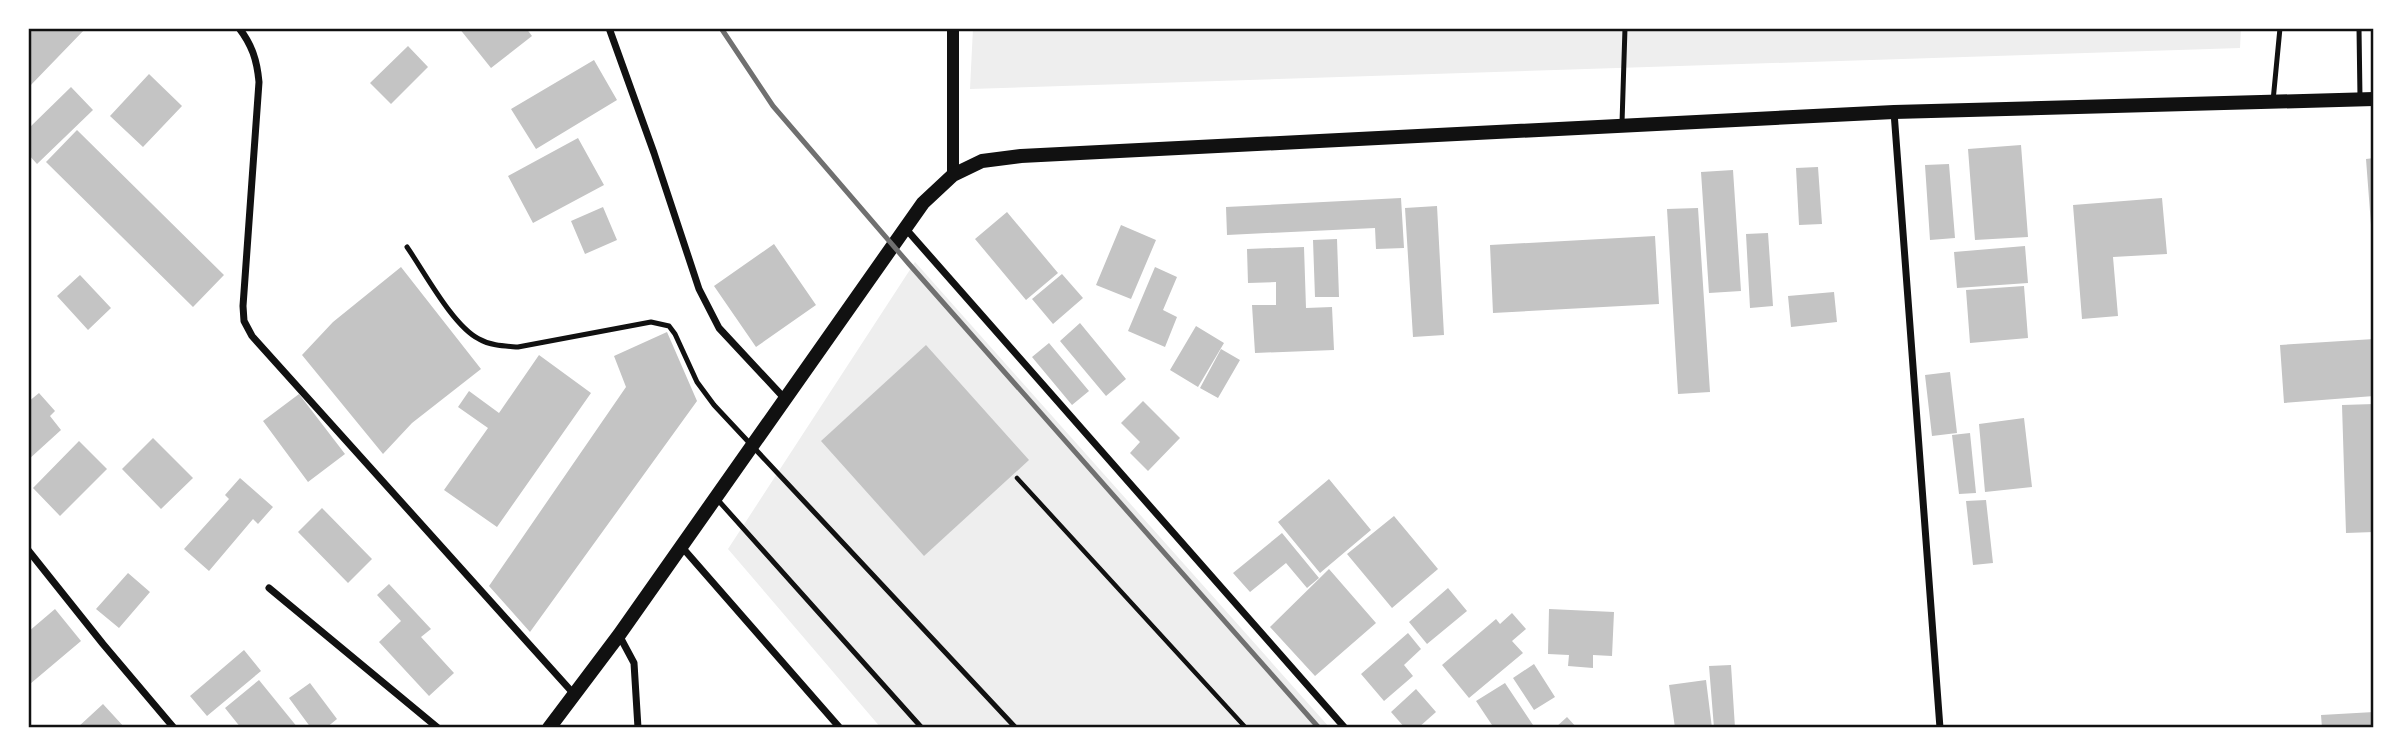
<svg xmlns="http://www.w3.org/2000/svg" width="2402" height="756" viewBox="0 0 2402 756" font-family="Ubuntu,sans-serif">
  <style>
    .green { fill: #eee }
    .building { fill: #c4c4c4 }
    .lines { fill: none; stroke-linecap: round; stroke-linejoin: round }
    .path { stroke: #111; stroke-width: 4.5 }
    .service { stroke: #111; stroke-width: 5 }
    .minor { stroke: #111; stroke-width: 7 }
    .tertiary { stroke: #111; stroke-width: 12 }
    .secondary { stroke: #111; stroke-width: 14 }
    .rail { stroke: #707070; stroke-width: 5 }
    .neatline { fill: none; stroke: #111; stroke-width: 2.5 }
  </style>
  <rect width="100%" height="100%" fill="#fff"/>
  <path class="green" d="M973,28H2241L2240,48L970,89Z
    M915,262L1330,728H881L728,549Z"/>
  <path class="building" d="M28,28H86L28,88Z
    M459,28H526L532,36L491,68Z
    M408,46L428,67L391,104L370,83Z
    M594,60L617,100L536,149L511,109Z
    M149,74L182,106L143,147L110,116Z
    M71,87L93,110L37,164L28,154V129Z
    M77,130L224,275L193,307L46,162Z
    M578,138L604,185L533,223L508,176Z
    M2021,145L2028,237L1975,240L1968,149Z
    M2374,158V238H2372L2366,159Z
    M1949,164L1955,238L1930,240L1925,165Z
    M1818,167L1822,224L1799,225L1796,168Z
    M1733,170L1741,291L1709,293L1701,172Z
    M1401,198L1404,248L1376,249L1375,228L1227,235L1226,207Z
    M2162,198L2167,254L2113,257L2118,316L2082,319L2073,205Z
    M1437,206L1444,335L1413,337L1405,208Z
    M603,207L617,240L585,254L571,221Z
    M1698,208L1710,392L1678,394L1667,209Z
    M1007,212L1058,273L1026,300L975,239Z
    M1121,225L1156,240L1131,299L1096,285Z
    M1768,233L1773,306L1750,308L1746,234Z
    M1655,236L1659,304L1493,313L1490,245Z
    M1337,239L1339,297H1315L1313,240Z
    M774,244L816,305L756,347L714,286Z
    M2025,246L2028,283L1957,288L1954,252Z
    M1304,247L1306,308L1332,307L1334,350L1255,353L1252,305H1276V282L1248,283L1247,249Z
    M401,267L481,369L412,423L383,454L302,355L333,322Z
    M1155,267L1177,277L1163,310L1177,317L1165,347L1128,331Z
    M1062,274L1083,298L1053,324L1032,299Z
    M80,275L111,308L88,330L57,296Z
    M2024,286L2028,338L1970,343L1966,290Z
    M1834,292L1837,322L1791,327L1788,296Z
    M1080,323L1126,379L1106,396L1060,341Z
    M1196,326L1224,343L1198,387L1170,370Z
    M667,332L697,401L530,632L489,586L626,387L614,356Z
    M2374,339V396L2284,403L2280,345Z
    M1049,343L1089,391L1072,405L1032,357Z
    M926,345L1029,460L924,556L821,441Z
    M1221,349L1240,360L1218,398L1200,388Z
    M539,355L591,393L497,527L444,490L488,428L458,407L469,391L499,413Z
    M1950,372L1957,433L1932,436L1925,375Z
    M39,393L55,411L50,416L61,430L28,460V402Z
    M299,394L345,454L308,482L263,421Z
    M1143,401L1180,438L1148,471L1130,453L1140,442L1121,423Z
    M2374,404V532L2346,533L2342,405Z
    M2024,418L2032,487L1985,492L1979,424Z
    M1970,433L1976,493L1959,494L1952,435Z
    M153,438L193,478L161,509L122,469Z
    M79,441L107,469L60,516L33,488Z
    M240,478L273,507L258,524L253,519L209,571L184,549L229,499L225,495Z
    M1329,479L1371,530L1320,573L1278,522Z
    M1986,500L1993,563L1973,565L1966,501Z
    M322,508L372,559L348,583L298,532Z
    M1394,516L1438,569L1392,608L1347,554Z
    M1282,533L1319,578L1307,588L1286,563L1250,592L1233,573Z
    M1329,569L1376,623L1315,676L1270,627Z
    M128,573L150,592L119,628L96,609Z
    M389,584L431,629L421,637L454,673L429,696L379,642L401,621L377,595Z
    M1448,588L1467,611L1427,644L1409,622Z
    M55,609L81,641L30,684L28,681V632Z
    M1549,609L1614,612L1612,656L1593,655V668L1568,666L1569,655L1548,654Z
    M1512,613L1526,629L1512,641L1523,653L1469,698L1442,665L1496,619L1500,624Z
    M1408,633L1421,649L1404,665L1413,676L1384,701L1361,674Z
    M244,650L261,671L207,716L190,696Z
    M1534,664L1555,697L1534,710L1513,678Z
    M1731,665L1735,728H1714L1709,666Z
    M259,680L298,728H241L225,708Z
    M1706,680L1712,728H1675L1669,685Z
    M310,683L337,719L326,728H311L289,698Z
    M1505,683L1535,728H1494L1476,701Z
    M1416,689L1436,712L1418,728H1405L1391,712Z
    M103,704L125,728H77Z
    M2374,712V728H2322L2321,715Z
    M1567,717L1577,728H1555Z"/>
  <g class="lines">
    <path class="path" d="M1017,478L1246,728"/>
    <path class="service" d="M2359,28L2360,98
      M2273,101L2280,28
      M1622,123L1625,28
      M407,247C425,273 453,326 479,339C491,346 505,346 518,347L651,322L669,326L675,334L697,382L714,405L1016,728
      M717,499L922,728"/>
    <path class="minor" d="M239,28C252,45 257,60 259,82L243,306L244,321L252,336L573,693
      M609,28L654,153L699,289L719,328L786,400
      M1894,112L1940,728
      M906,229L1345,728
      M681,546L840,728
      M28,550L103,644L174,728
      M269,588L438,728
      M619,635L634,663L638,728"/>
    <path class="tertiary" d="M953,175V28"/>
    <path class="secondary" d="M549,728L619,635L923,203L953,175L982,161L1021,156L1894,112L2374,99"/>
    <path class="rail" d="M721,28L773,106L909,264L1319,728"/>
  </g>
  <rect width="2402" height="756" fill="none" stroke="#ffffff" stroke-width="60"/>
  <rect x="30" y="30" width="2342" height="696" class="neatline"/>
</svg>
